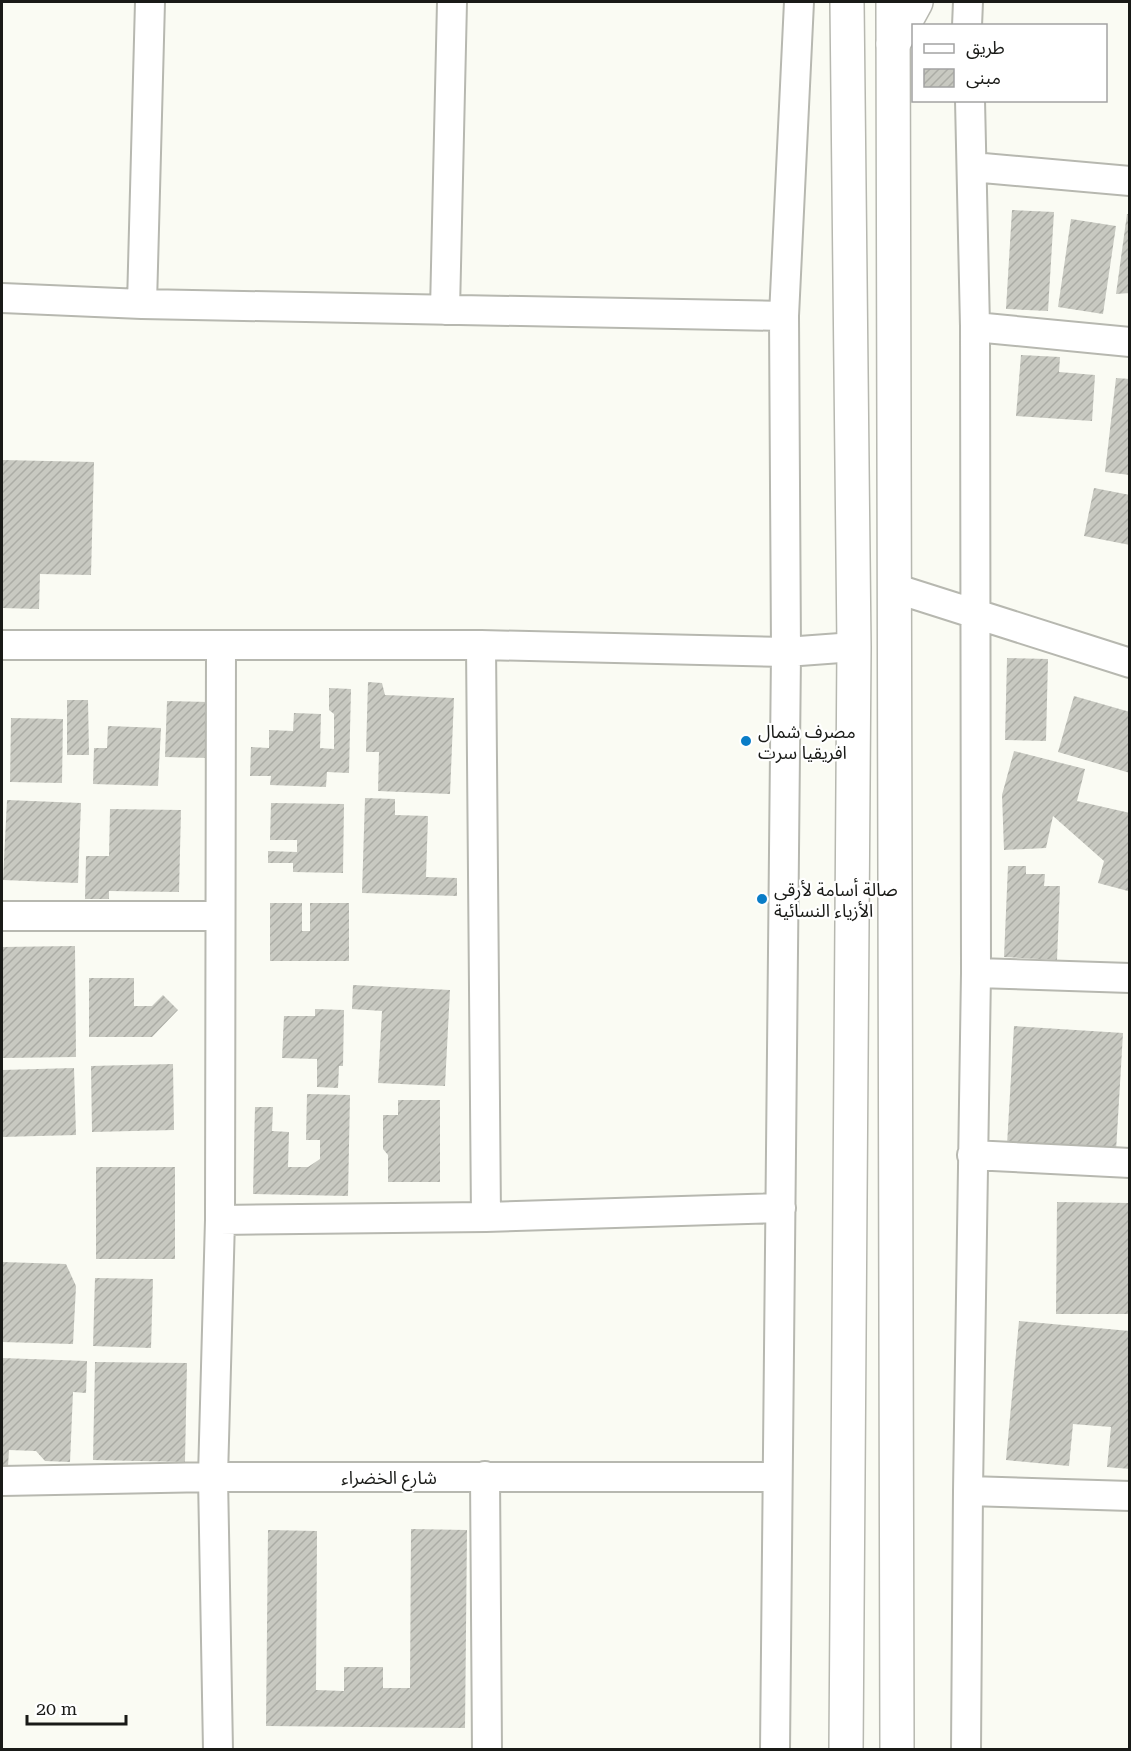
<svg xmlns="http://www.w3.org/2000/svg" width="1131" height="1751" viewBox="0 0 1131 1751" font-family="'Roboto Serif','Noto Sans Arabic',serif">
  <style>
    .building { fill: url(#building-hatch) }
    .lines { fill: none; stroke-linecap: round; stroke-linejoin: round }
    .minor-casing { stroke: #b7b8b0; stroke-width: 32 }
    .primary-casing { stroke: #b7b8b0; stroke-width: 36 }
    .trunk-casing { stroke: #b7b8b0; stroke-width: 36 }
    .minor { stroke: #fff; stroke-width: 28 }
    .primary { stroke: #fff; stroke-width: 33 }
    .trunk { stroke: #fff; stroke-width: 33 }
    .poi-dot { fill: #0a7dc7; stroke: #fff; stroke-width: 2 }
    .labels { text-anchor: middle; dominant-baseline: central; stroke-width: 4.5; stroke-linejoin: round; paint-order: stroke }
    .poi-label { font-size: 18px; fill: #191a17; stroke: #fff; text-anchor: start }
    .street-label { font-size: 18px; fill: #191a17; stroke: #fff }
  </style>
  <defs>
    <pattern id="building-hatch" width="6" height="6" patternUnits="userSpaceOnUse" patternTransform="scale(1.5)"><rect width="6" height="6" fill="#c8c9c1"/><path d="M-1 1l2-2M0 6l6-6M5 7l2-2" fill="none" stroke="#abaca5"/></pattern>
  </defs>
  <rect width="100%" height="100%" fill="#fafbf3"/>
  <path class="building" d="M1012,210L1054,212L1048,311L1006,309Z
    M1127,214H1130V293L1116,294Z
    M1071,219L1116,226L1103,314L1058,307Z
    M1021,355L1060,357L1059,372L1095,375L1092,421L1016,416Z
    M1116,378L1130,379V475L1105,472Z
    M2,460L94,462L91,575L40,574L39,609L2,608Z
    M1094,488L1130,495V545L1084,536Z
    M1007,658L1048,659L1046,741L1005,740Z
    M368,682L382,683L385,695L454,698L450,794L378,791L379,752H366Z
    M329,688L351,689L349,773L327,772L326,787L270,785L271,776H250L251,747L269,748V730L293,731L294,713L321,714L320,748L334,749V714L329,710Z
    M1074,696L1130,712V773L1058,752Z
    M67,700H88L89,755H67Z
    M167,701L209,702V758L165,757Z
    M11,718L63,719L62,783L10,782Z
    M108,726L161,728L158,786L93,784L94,748H107Z
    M1014,751L1085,769L1077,801L1130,813L1128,891L1098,883L1104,861L1053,816L1046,848L1004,850L1002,795Z
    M365,798L395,799V815L428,816L426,877L457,878V896L362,893Z
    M7,800L81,803L78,883L3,880Z
    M271,803L344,804L343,873L293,872V863H268V851L297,852V840H270Z
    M110,809L181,810L179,892L109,891V899H85L86,856H109Z
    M1008,866H1026V874H1045L1044,886H1060L1057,960L1004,957Z
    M270,903H302V931H310V903H349V961H270Z
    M75,946L76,1057L2,1058V947Z
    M89,978H134V1006H152L163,995L178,1010L152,1037H89Z
    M353,985L450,990L445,1086L378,1083L382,1011L352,1009Z
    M315,1009L344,1010L343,1066H339L338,1088L317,1087V1059L282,1058L284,1016H315Z
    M1014,1026L1123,1033L1116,1151L1007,1145Z
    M173,1064L174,1130L92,1132L91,1066Z
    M74,1068L76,1135L2,1137V1070Z
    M307,1094L350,1095L348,1196L253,1194L255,1107H273L272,1131L289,1132L288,1167H308L320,1159V1140H306Z
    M398,1100H440V1182H388V1155L383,1149V1115H398Z
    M96,1167H175V1259H96Z
    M1057,1202L1130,1203V1314H1056Z
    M2,1262L66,1264L76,1286L73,1344L2,1342Z
    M95,1278L153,1279L151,1348L93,1346Z
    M1019,1321L1130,1331V1469L1107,1467L1111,1427L1073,1424L1069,1466L1006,1460Z
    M2,1358L87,1361L86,1393L73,1392L70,1462L45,1461L36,1451L9,1450L8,1466H2Z
    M95,1362L187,1363L185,1462L93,1460Z
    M411,1529L467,1530L465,1728L266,1726L268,1530L317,1531L316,1690L344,1691V1667H383V1688H410Z"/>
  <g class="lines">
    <defs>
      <path id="minor" d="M967,26L968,2
        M972,167L1130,181
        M2,298L142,304L784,316
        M142,304L150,2
        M445,310L452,2
        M975,327L1130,342
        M894,588L1130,663
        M2,645H481L786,652L854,647
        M481,645L486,1217
        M2,916H219
        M976,973L1130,978
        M972,1155L1130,1163
        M220,1220L486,1217L781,1208
        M485,1476L487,1750
        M2,1481L213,1477H777
        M968,1491L1130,1496
        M218,1750L213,1477L220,1220L221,645
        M775,1750L786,652L784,316L799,2
        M966,1750L968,1491L976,973L975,327L970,100"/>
      <path id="primary" d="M893,44L916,2"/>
      <path id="trunk" d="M893,2L897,1750
        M846,1750L854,647L847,2"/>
    </defs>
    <use href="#minor" class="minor-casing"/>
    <use href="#primary" class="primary-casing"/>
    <use href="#trunk" class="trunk-casing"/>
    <use href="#minor" class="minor"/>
    <use href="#primary" class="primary"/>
    <use href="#trunk" class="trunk"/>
  </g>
  <g class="poi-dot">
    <circle cx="746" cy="741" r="6"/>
    <circle cx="762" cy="899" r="6"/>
  </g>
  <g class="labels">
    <g class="poi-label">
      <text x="758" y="731">مصرف شمال<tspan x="758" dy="21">افريقيا سرت</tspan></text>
      <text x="774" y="889">صالة أسامة لأرقى<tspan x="774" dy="21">الأزياء النسائية</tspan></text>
    </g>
    <g class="street-label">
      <text x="389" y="1477">شارع الخضراء</text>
    </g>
  </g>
  <rect width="1131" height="1751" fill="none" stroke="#191a17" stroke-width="6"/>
  <rect x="912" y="24" width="195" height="78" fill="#ffffff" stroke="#a3a3a2" stroke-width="1.5"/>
  <rect x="924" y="44" width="30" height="9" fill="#ffffff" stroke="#a3a3a2" stroke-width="1.5"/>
  <text x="966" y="54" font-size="18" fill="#191a17">طريق</text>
  <rect x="924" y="69" width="30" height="18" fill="url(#building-hatch)" stroke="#a3a3a2" stroke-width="1.5"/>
  <text x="966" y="84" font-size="18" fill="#191a17">مبنى</text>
  <path d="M27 1715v9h99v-9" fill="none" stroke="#191a17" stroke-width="3"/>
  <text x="36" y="1715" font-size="18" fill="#191a17" stroke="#ffffff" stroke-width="4.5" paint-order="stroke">20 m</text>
</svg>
